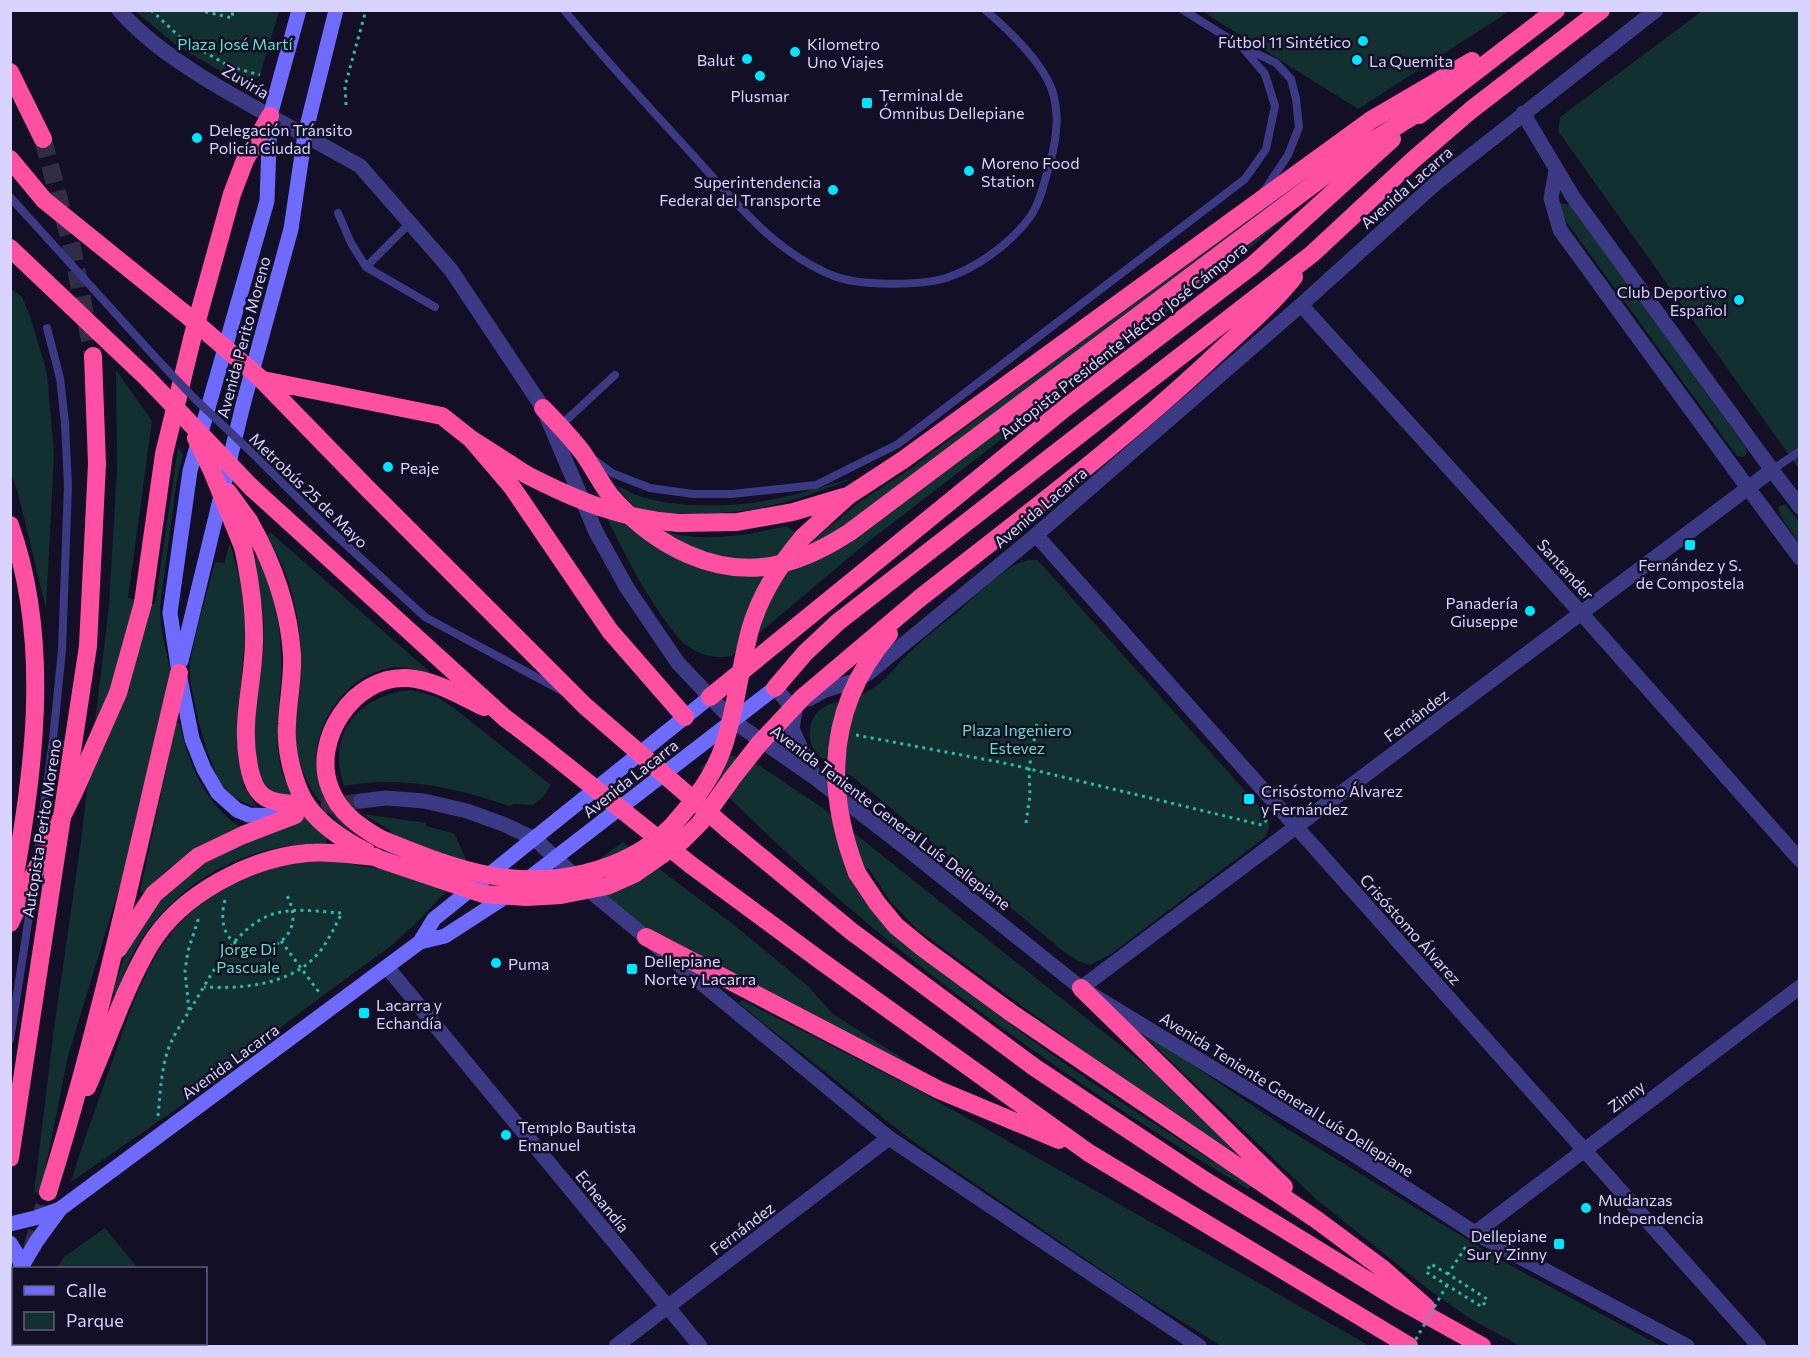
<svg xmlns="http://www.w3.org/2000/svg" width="1810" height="1357" viewBox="0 0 1810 1357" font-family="Commissioner,sans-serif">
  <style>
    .green { fill: #12302f }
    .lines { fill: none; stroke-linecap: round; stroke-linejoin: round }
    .tertiary-tunnel { stroke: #312d47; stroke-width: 15; stroke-dasharray: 15 8; stroke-linecap: butt }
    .motorway-tunnel { stroke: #312d47; stroke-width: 18; stroke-dasharray: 18 9; stroke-linecap: butt }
    .path { stroke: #2fb8b0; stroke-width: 3; stroke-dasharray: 3 4.5; stroke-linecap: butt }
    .service { stroke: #3d3a85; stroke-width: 8 }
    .minor { stroke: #3d3a85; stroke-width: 15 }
    .tertiary { stroke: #3d3a85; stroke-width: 15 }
    .secondary { stroke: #6f6bff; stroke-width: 15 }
    .motorway { stroke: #ff4fa3; stroke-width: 18 }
    .path-bridge { stroke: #2fb8b0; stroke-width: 3; stroke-dasharray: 3 4.5; stroke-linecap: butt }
    .service-bridge { stroke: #3d3a85; stroke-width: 8 }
    .secondary-bridge { stroke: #6f6bff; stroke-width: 15 }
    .motorway-bridge { stroke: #ff4fa3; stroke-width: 18 }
    .poi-dot { fill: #00e5ff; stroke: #130f26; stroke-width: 2 }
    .labels { text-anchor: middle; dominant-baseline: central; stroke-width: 5; stroke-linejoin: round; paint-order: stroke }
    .poi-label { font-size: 16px; fill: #d9d4ff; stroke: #130f26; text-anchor: start }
    .park-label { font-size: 16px; fill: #5fe0c0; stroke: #130f26 }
    .street-label { font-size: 16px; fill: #d9d4ff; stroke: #130f26 }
  </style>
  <rect width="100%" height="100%" fill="#130f26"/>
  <path class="green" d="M135,11H279L260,75L250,82L236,80L177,46Z
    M1202,11V10L1510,11L1358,109Z
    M1702,11H1799V469L1558,131L1560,117Z
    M1374,129L1375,131L860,515L811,547L754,561L702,554L665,535L632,504L615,485C625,489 635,495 645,498C681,508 732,507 769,500C798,495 826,485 854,478C793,503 743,517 676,513L670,533C707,542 749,535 786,526L810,543L861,501L913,467L1066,352Z
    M1561,203L1570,205L1746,448L1747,452L1744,457L1737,456L1562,216L1559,206Z
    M1298,207L1251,247L859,549L732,656C717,659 702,656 689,647C676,638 668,624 659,612C633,573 614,533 594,491L668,554L781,572Z
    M11,289L22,297L31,319L47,373L54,454L46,609L18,493L11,474Z
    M116,370L152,421L128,598L155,604L178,448L183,454L177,479L160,606L161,627L171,675L137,830L68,1056L41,1191L34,1193L53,1036L81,841L109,605L117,469Z
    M1785,504L1799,522V543L1781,517L1778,507Z
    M270,532L431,673L430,675C421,671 409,667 399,667C348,669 308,727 318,775C325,806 336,815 355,837C320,810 295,774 295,728C296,719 298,710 299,701C301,681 301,661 300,641C298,615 292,588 282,565C277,555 272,546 267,536Z
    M230,543L241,583L246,630L237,723V747L244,787L257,807C244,803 231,798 223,786C209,769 187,685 190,664C195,629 207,595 215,562L224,563Z
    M257,557C279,593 284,651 280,691C278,722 273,752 286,782C295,803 313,820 327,838L326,843C249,843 181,878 139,943C129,959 123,977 116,994L112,992L129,944L156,903L191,869L262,836L270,792C239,751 264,682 264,635C265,609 257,584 254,558Z
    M1028,560H1037L1043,566L1266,814C1270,823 1270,829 1265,837L1111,954L1090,965L1078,961L1063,951L852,776C833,766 806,756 810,729C814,699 846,703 867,692C887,681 894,667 910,652C924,638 940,626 955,614C974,598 1004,565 1028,560Z
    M411,690L437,697L454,708L551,785L543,797L533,805L514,804L510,806C456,788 401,775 344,786C326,733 359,695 411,690Z
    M176,723H180C187,763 207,807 242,828L182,859L164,872L144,893L140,892Z
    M733,756L754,762L824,809L1179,1092L1237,1152L1229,1149L1116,1074L919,931L890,901L868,868L851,879C875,927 919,954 960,986C1053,1059 1153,1125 1254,1186L1248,1189C1050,1071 860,934 700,768L712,758Z
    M363,814L426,823V826L452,833L455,835L466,859L461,876L415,924L392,945L298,1014L185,1103L71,1182L78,1159C90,1123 103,1087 116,1051C128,1016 141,979 161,947C196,893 264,860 328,861C345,862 361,866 378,869L391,831Z
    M623,842L734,925L808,986L833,1014L930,1076L647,928L627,915L589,880L591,865Z
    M742,1000L914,1088L1370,1346H1221L1131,1290L911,1140L757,1018L739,1003Z
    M1142,1034L1153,1038L1284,1127L1504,1262L1661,1346H1520L1469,1318L1428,1289L1316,1199Z
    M105,1228L135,1265L133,1268H57L64,1257Z"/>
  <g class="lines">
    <path class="tertiary-tunnel" d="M301,813L323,806L361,801"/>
    <path class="motorway-tunnel" d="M43,139L72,248L93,356
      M294,804L323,806
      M32,1249L48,1192"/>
    <path class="path" d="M151,10L183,40L231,67L260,75
      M198,10L232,18L233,10
      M346,105L345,86L366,10
      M856,735L1009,764L1262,825L1268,818
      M1026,823L1030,795L1029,769L1037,724
      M225,900C205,975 324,958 285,892
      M281,941L321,995
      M189,1010L185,971L188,951L199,917
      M158,1116C160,1095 161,1073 167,1053C172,1036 184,1020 193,1005C213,972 235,927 273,914C295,907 320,912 342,913C335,926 329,939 321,950C294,985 244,989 204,987
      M1448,1274L1431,1264L1426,1272L1482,1307L1487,1299L1448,1274L1467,1245"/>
    <path class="service" d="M564,10C604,59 648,106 691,153C733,199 773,252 834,276C859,286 919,286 946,278C977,268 1011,243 1030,217C1040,203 1044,183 1049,166C1056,143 1060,114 1052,90C1042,62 1008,29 985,10
      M1183,10L1241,46L1276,63L1291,79L1296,99L1299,127L1288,155L1264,191
      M10,197L155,357
      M338,213L351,243L366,267L435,307
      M366,267L411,222
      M561,425L615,375
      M248,449L331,531L425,617L562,691
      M593,459L612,473L650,488L693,494H732L816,485L898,444L1245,179L1266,149L1275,106L1265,74L1241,46
      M1772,470L1800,451
      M38,851L53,740L62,650L68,486L65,423L60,378L47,328
      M10,1040L33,890"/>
    <path class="minor" d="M119,10C156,53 221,89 270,116
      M1656,10L1436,183L1301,305L1036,535L1759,1346
      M1523,113L1573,197L1772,470
      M1301,305L1581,613L1800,860
      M387,967L700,1346
      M1081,988L1748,488L1560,230L1551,198L1556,171
      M1475,1233L1800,987
      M616,1346L889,1138"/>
    <path class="tertiary" d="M270,116L360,166L451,270L543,408L596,532L627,588L678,663L733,721L814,777L906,848L1081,988L1347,1150L1475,1233L1687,1346
      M1800,507L1772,470L1748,488L1800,558
      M775,688L795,710
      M809,699L825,690L855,681L870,672L1036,535
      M795,710L792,729L813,774
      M361,801L386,798L424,801L467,811L503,824L535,839L596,896L889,1138L1199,1346
      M112,1344L120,1346"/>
    <path class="secondary" d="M181,661L243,405L291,229L305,134L336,10
      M287,816L249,815L237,810L218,793L204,769L192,739L179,673L170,613L190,471L267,201L270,116L299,10
      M420,942L445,936L502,899L775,688
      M60,1209L420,942L434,919L710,697
      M10,1243L18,1256L22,1268
      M10,1316L14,1312
      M26,1344L28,1346"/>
    <path class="motorway" d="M10,72L43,139
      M1419,115L1556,10
      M10,159L44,200L189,317
      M10,248L148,379
      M260,378L366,487L585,706
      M263,380L442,416L471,439L527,475
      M543,408C556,422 571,437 583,453C592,466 600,482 610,495C653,545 718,581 784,563C808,557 830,545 850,532L1363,147L1427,107
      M471,439L512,487L610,631L685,717
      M252,488L505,718L543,747
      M249,521C273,563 289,607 292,655C293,679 288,701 287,724C285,749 294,788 309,808C324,828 345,841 367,852
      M679,523L737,522L793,512L843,497
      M10,525C53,645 33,780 10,902
      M803,537L848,496L903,460L1371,120L1472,61
      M243,547C250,579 255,610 254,643C253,688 239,724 250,771C252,780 255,789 262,795C270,802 282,803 293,804
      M920,598C1018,521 1118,446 1210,360C1239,333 1269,308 1294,277
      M143,603L164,454L193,335L232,194L245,160L270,116
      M775,688L805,653L838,622L1312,254L1413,160L1471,110L1601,10
      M710,697L1065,408L1253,265L1392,139
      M726,828L851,931L1034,1067L1204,1180L1401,1301L1482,1346
      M381,839C360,827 339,813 330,788C311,740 354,675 407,678C435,680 461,696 484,707
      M691,865L821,961L1089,1153L1409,1346
      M857,873L877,903L896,926L923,948L1010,1012L1317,1220L1383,1269L1426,1307
      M646,937L939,1090L1059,1140
      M118,949L154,894L199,856L243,835L295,815
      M1081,988L1284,1187
      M87,1087C108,1040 124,989 150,945C181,894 250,858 307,853C330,851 353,855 376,857
      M10,1158L88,646L97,464L93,356
      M48,1192C101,1022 138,846 179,673"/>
    <path class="path-bridge" d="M1412,1346L1447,1285"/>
    <path class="service-bridge" d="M155,357L193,397L248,449"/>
    <path class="secondary-bridge" d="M10,1224L35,1218L60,1209
      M22,1266L36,1242L60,1209
      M10,1325L14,1329"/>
    <path class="motorway-bridge" d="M189,317L260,378
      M148,379L252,488
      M196,438L212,471L243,547
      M527,475C578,501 621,519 679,523
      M228,492L249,521
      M585,706L726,828
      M543,747L691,865
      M381,839C416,853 451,868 488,875C550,887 623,874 670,828C676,822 682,814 688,807C704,788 716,769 724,745C736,708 740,668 750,630C760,595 780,564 803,537
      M379,859L483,894L526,897L561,895L607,886L634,874L683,840L700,823L733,777L759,744L803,697L920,598
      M857,873C824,788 827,706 889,634
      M10,923L75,790L118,693L143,603"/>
  </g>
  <g class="poi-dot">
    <circle cx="1363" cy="41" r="6"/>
    <circle cx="795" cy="52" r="6"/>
    <circle cx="747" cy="59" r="6"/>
    <circle cx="1357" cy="60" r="6"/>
    <circle cx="760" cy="76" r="6"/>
    <rect x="861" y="97" width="12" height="12" rx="3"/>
    <circle cx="197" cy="138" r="6"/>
    <circle cx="969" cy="171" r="6"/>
    <circle cx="833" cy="190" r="6"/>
    <circle cx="1739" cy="300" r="6"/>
    <circle cx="388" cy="467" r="6"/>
    <rect x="1684" y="539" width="12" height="12" rx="3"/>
    <circle cx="1530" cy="611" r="6"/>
    <rect x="1243" y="793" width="12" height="12" rx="3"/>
    <circle cx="496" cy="963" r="6"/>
    <rect x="626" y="963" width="12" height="12" rx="3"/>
    <rect x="358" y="1007" width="12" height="12" rx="3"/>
    <circle cx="506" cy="1135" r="6"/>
    <circle cx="1586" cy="1208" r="6"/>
    <rect x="1553" y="1238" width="12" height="12" rx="3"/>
  </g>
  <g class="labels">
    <g class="poi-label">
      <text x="1351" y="41" text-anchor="end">Fútbol 11 Sintético</text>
      <text x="807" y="43">Kilometro<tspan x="807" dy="18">Uno Viajes</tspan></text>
      <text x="735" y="59" text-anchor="end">Balut</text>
      <text x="1369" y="60">La Quemita</text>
      <text x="879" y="94">Terminal de<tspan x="879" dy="18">Ómnibus Dellepiane</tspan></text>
      <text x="760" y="95" text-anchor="middle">Plusmar</text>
      <text x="209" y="129">Delegación Tránsito<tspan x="209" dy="18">Policía Ciudad</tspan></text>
      <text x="981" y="162">Moreno Food<tspan x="981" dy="18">Station</tspan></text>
      <text x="821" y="181" text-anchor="end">Superintendencia<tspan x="821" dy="18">Federal del Transporte</tspan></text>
      <text x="1727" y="291" text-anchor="end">Club Deportivo<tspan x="1727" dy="18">Español</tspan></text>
      <text x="400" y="467">Peaje</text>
      <text x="1690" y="564" text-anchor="middle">Fernández y S.<tspan x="1690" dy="18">de Compostela</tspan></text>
      <text x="1518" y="602" text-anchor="end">Panadería<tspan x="1518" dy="18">Giuseppe</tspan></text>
      <text x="1261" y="790">Crisóstomo Álvarez<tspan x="1261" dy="18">y Fernández</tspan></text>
      <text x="644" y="960">Dellepiane<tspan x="644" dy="18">Norte y Lacarra</tspan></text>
      <text x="508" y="963">Puma</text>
      <text x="376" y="1004">Lacarra y<tspan x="376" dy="18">Echandía</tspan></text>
      <text x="518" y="1126">Templo Bautista<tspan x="518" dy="18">Emanuel</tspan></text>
      <text x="1598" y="1199">Mudanzas<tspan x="1598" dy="18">Independencia</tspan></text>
      <text x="1547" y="1235" text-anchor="end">Dellepiane<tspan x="1547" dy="18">Sur y Zinny</tspan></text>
    </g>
    <g class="park-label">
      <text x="235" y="43">Plaza José Martí</text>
      <text x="1017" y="729">Plaza Ingeniero<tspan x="1017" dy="18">Estevez</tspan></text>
      <text x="248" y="948">Jorge Di<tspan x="248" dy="18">Pascuale</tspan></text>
    </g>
    <g class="street-label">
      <text transform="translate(246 81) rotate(31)">Zuviría</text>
      <text transform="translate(1406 187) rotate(-41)">Avenida Lacarra</text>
      <text transform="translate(243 337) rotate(-75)">Avenida Perito Moreno</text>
      <text transform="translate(1123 340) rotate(-38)">Autopista Presidente Héctor José Cámpora</text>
      <text transform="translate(309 490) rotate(44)">Metrobús 25 de Mayo</text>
      <text transform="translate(1040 507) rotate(-40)">Avenida Lacarra</text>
      <text transform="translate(1566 569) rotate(48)">Santander</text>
      <text transform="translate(1416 715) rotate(-37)">Fernández</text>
      <text transform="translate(630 778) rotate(-38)">Avenida Lacarra</text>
      <text transform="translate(891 817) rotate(37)">Avenida Teniente General Luís Dellepiane</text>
      <text transform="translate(41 828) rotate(-81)">Autopista Perito Moreno</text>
      <text transform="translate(1411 929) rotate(48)">Crisóstomo Álvarez</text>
      <text transform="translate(230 1061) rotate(-36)">Avenida Lacarra</text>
      <text transform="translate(1287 1094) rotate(32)">Avenida Teniente General Luís Dellepiane</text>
      <text transform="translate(1626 1096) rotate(-37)">Zinny</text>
      <text transform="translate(603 1201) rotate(51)">Echeandía</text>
      <text transform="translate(742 1228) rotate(-37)">Fernández</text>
    </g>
  </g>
  <rect width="1810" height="1357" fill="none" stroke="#d9d4ff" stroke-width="24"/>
  <rect x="12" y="1267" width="195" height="78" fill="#130f26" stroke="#625e7d" stroke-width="1.5"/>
  <rect x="24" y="1286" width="30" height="9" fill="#6f6bff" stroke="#625e7d" stroke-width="1.5"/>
  <text x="66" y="1297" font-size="18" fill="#d9d4ff">Calle</text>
  <rect x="24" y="1312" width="30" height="18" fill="#12302f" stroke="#625e7d" stroke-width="1.5"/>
  <text x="66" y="1327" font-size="18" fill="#d9d4ff">Parque</text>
</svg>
